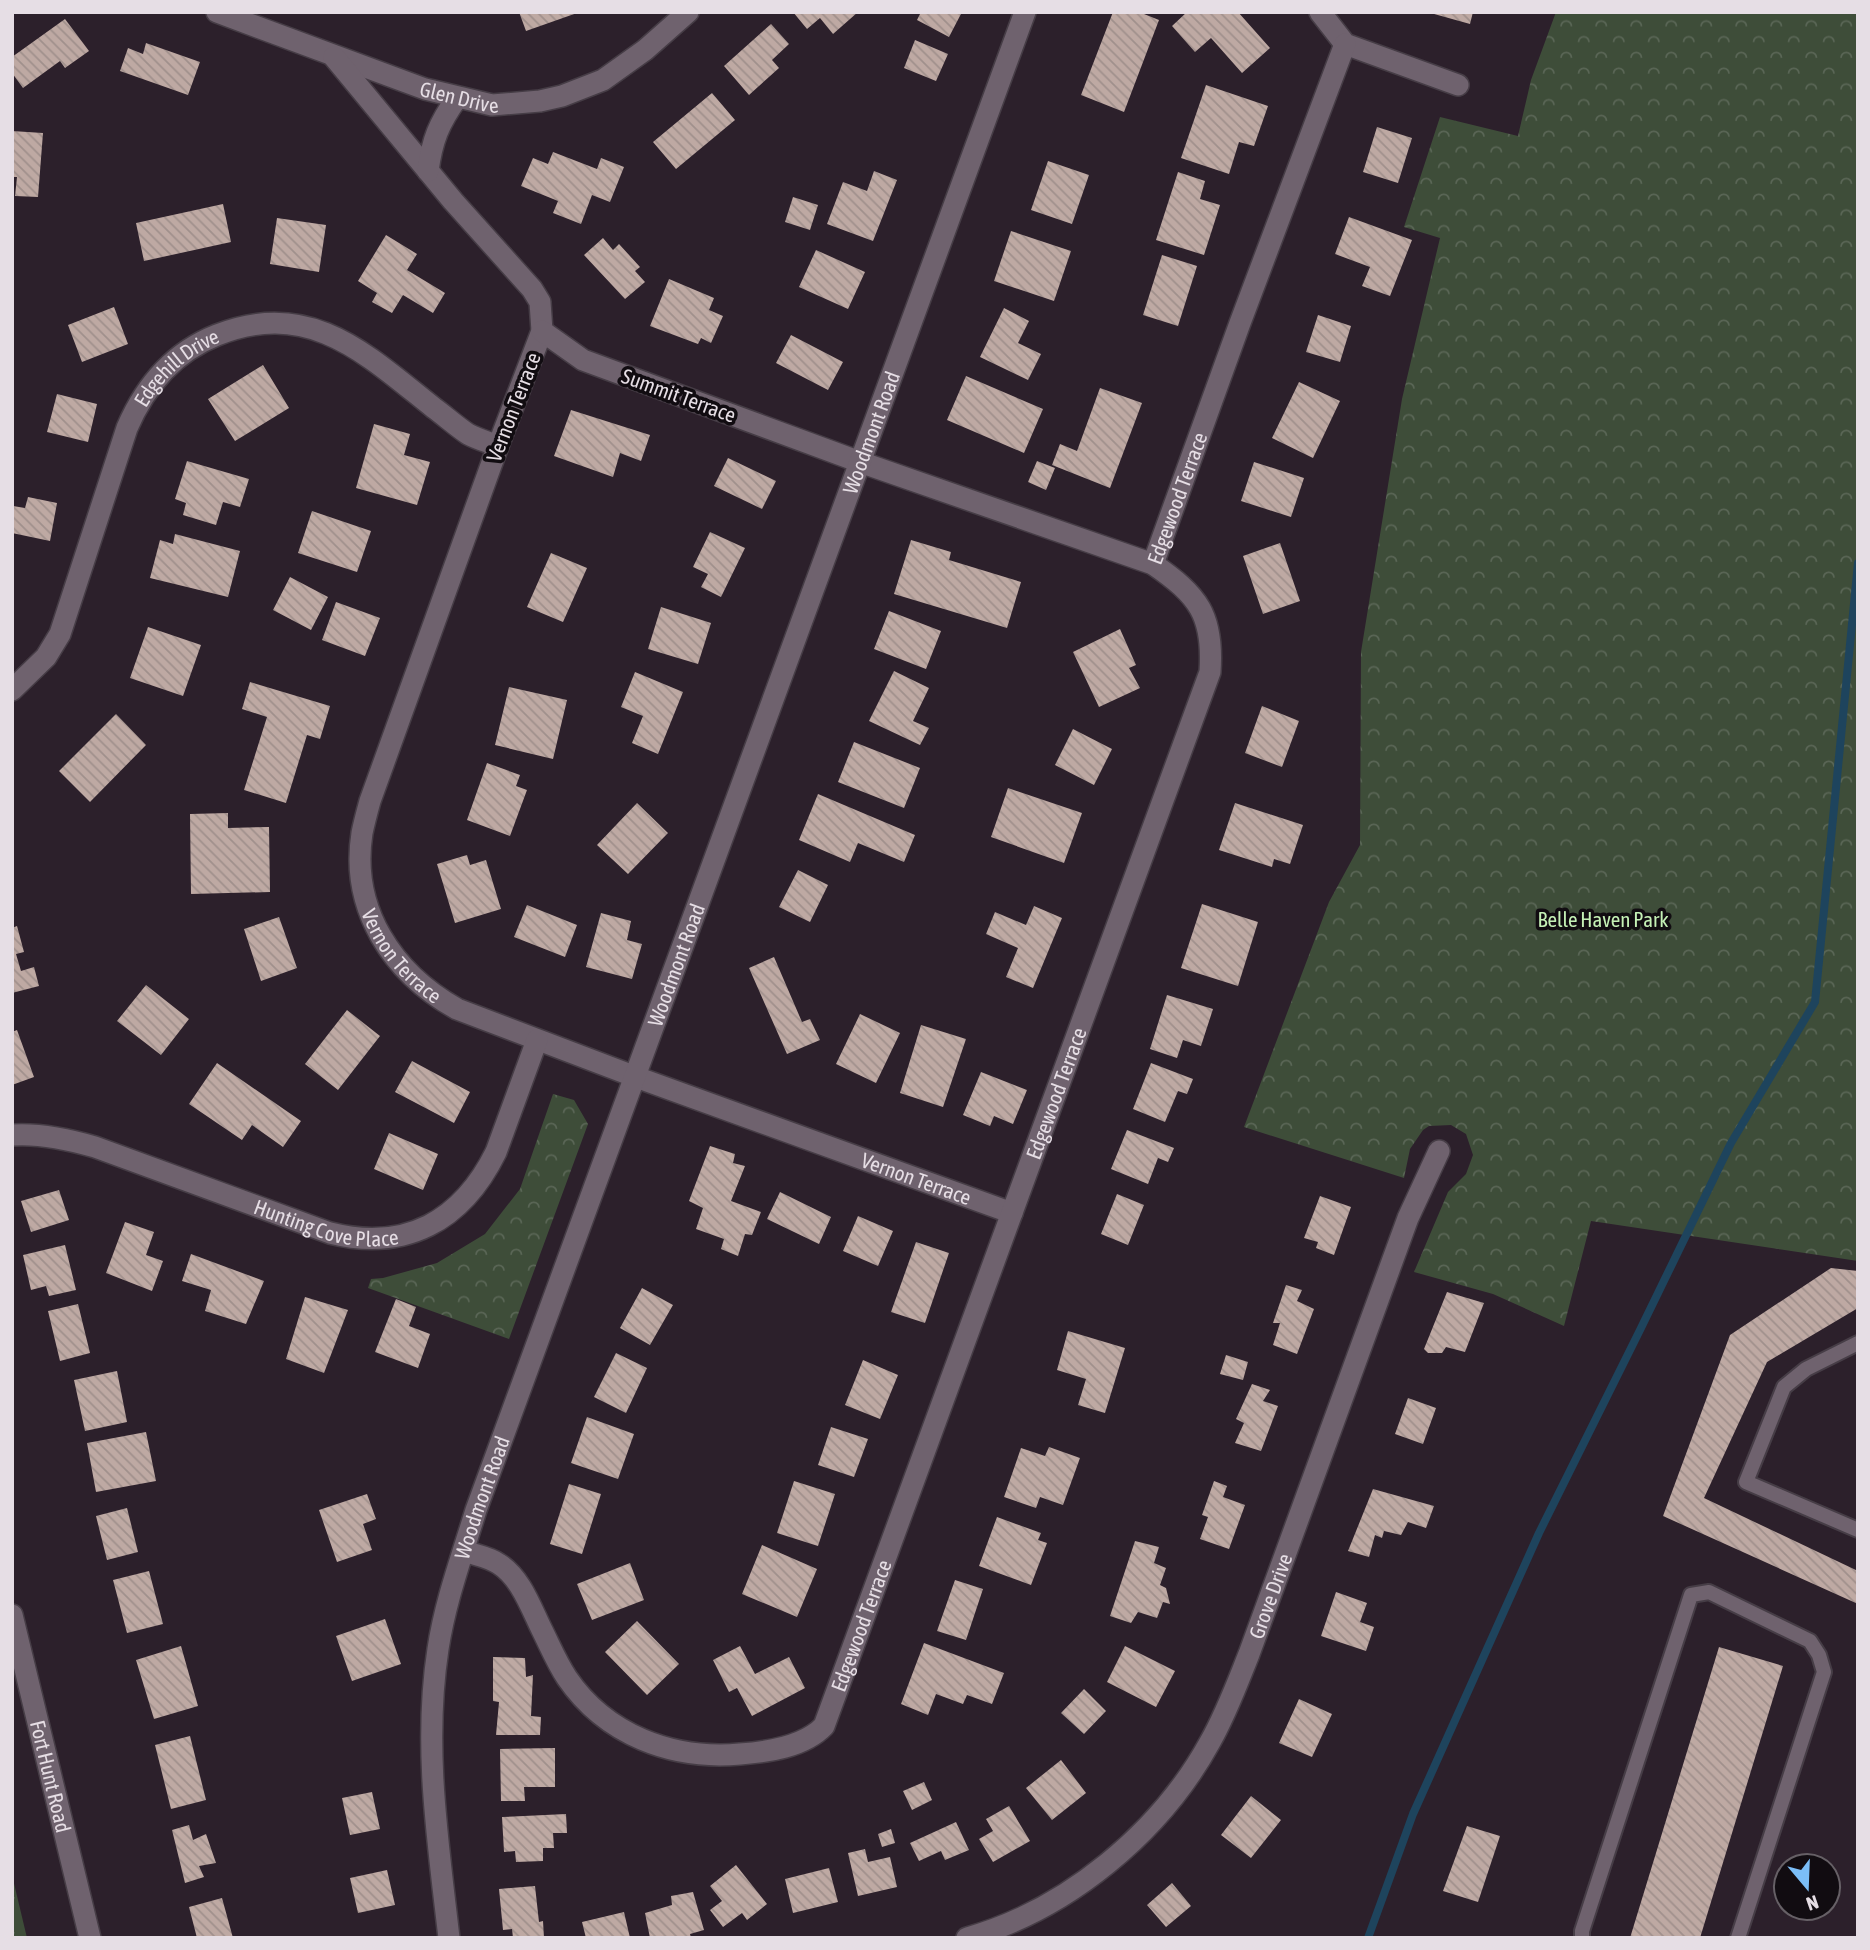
<svg xmlns="http://www.w3.org/2000/svg" width="1870" height="1950" viewBox="0 0 1870 1950" font-family="'Asap Condensed',sans-serif">
  <style>
    .grass { fill: url(#grass-tufts) }
    .forest { fill: url(#forest-crowns) }
    .lines { fill: none; stroke-linecap: round; stroke-linejoin: round }
    .stream { stroke: #1e445d; stroke-width: 8 }
    .building { fill: url(#building-back-hatch) }
    .service-casing { stroke: #463d46; stroke-width: 18 }
    .minor-casing { stroke: #463d46; stroke-width: 24 }
    .secondary-casing { stroke: #463d46; stroke-width: 24 }
    .service { stroke: #6f626e; stroke-width: 14 }
    .minor { stroke: #6f626e; stroke-width: 21 }
    .secondary { stroke: #6f626e; stroke-width: 21 }
    .labels { text-anchor: middle; dominant-baseline: central; stroke-width: 7; stroke-linejoin: round; paint-order: stroke }
    .street-label { font-size: 21px; fill: #e6dee5; stroke: #110c11 }
    .park-label { font-size: 21px; fill: #c5f1b6; stroke: #110c11 }
  </style>
  <defs>
    <pattern id="grass-tufts" width="24" height="20" patternUnits="userSpaceOnUse" patternTransform="scale(1.75)"><rect width="24" height="20" fill="#3e4d39"/><path d="M3 7l-1-3M5 7V3M7 7l1-3M15 17l-1-3M17 17v-4M19 17l1-3" fill="none" stroke="#5a6656"/></pattern>
    <pattern id="forest-crowns" width="20" height="18" patternUnits="userSpaceOnUse" patternTransform="scale(1.75)"><rect width="20" height="18" fill="#3e4d39"/><path d="M2 6a3 3 0 1 1 6 0M12 15a3 3 0 1 1 6 0" fill="none" stroke="#5a6656"/></pattern>
    <pattern id="building-back-hatch" width="6" height="6" patternUnits="userSpaceOnUse" patternTransform="scale(1.75)"><rect width="6" height="6" fill="#bea9a3"/><path d="M-1 5l2 2M0 0l6 6M5-1l2 2" fill="none" stroke="#a0908c"/></pattern>
  </defs>
  <rect width="100%" height="100%" fill="#2c202b"/>
  <path class="grass" d="M12,1875L27,1938H12Z"/>
  <path class="forest" d="M1556,12H1858V1261L1591,1221L1564,1326L1493,1294L1414,1272L1448,1192L1466,1174L1473,1155L1466,1134L1451,1125L1429,1126L1423,1130L1410,1149L1404,1178L1244,1127L1329,902L1360,845L1361,652L1402,399L1440,238L1404,227L1440,117L1518,136L1531,80Z
    M553,1094L574,1100L588,1124L509,1339L368,1288L371,1279L383,1278L437,1263L485,1234L520,1189Z"/>
  <g class="lines">
    <path class="stream" d="M1368,1938L1413,1814L1539,1533L1641,1328L1731,1143L1815,1002L1858,563"/>
  </g>
  <path class="building" d="M519,12H577V13L526,31Z
    M793,12H858L833,34L820,18L807,29Z
    M921,12H962L949,37L917,20Z
    M1113,12H1139L1159,20L1124,112L1081,95Z
    M1187,12H1238L1270,48L1242,73L1211,38L1195,52L1172,26Z
    M1427,12H1473L1470,24Z
    M65,19L89,51L65,68L60,61L23,88L12,73V57Z
    M771,24L789,44L772,60L779,68L749,95L724,66Z
    M915,40L948,54L936,81L904,68Z
    M146,43L200,62L188,95L120,71L128,48L143,54Z
    M1206,85L1268,106L1254,146L1239,142L1229,174L1181,158Z
    M712,93L735,120L676,169L653,142Z
    M1377,127L1412,138L1398,183L1363,172Z
    M12,131L43,133L38,197L15,196L17,177H12Z
    M553,152L597,169L601,158L624,167L610,202L592,195L581,224L553,213L558,201L521,186L533,158L548,164Z
    M1048,161L1089,175L1072,224L1031,210Z
    M874,171L897,180L873,241L827,224L843,182L867,191Z
    M1178,172L1205,181L1200,199L1220,205L1204,255L1156,240Z
    M793,197L818,205L810,230L785,222Z
    M223,204L231,242L144,261L136,223Z
    M1349,217L1412,240L1390,296L1362,286L1370,267L1335,254Z
    M277,218L326,225L319,272L270,264Z
    M1011,231L1071,251L1054,301L994,281Z
    M386,235L417,254L407,270L445,293L433,313L403,295L392,313L372,302L377,293L358,281Z
    M603,238L613,250L619,244L640,267L635,271L645,282L625,299L584,255Z
    M816,250L865,272L848,309L799,287Z
    M1162,255L1197,266L1178,326L1143,315Z
    M669,279L714,298L709,310L723,316L711,343L701,338L698,344L650,326Z
    M114,307L128,344L82,362L68,325Z
    M1004,308L1029,321L1018,343L1041,354L1028,380L980,357Z
    M1318,315L1351,326L1340,362L1306,352Z
    M791,335L843,362L828,390L776,363Z
    M263,365L289,408L235,441L208,399Z
    M966,376L1043,409L1024,453L947,420Z
    M1299,382L1340,401L1313,458L1272,438Z
    M1100,388L1142,403L1110,488L1052,465L1060,444L1077,451Z
    M57,394L97,404L88,442L47,432Z
    M571,410L650,435L641,461L620,453L613,477L554,456Z
    M374,424L410,434L404,455L430,462L417,505L356,488Z
    M728,458L776,481L762,509L714,486Z
    M187,461L249,479L240,507L223,502L216,525L183,515L186,503L175,499Z
    M1037,461L1055,468L1046,490L1028,482Z
    M1254,462L1304,478L1291,517L1241,501Z
    M28,497L57,503L50,541L12,533L13,506L25,508Z
    M312,511L371,531L357,572L298,553Z
    M710,532L745,548L721,597L701,587L708,574L693,567Z
    M175,534L240,551L228,597L150,578L160,540L173,544Z
    M911,540L951,552L949,560L1021,582L1007,628L894,594Z
    M1280,543L1300,601L1263,614L1243,556Z
    M551,553L587,568L563,622L527,607Z
    M290,577L328,597L311,630L273,610Z
    M336,602L380,618L365,656L322,640Z
    M661,607L711,623L698,664L648,649Z
    M889,611L941,631L926,669L874,649Z
    M148,627L201,645L183,696L130,678Z
    M1120,629L1136,665L1129,668L1140,688L1099,707L1073,652Z
    M894,671L929,688L913,721L929,728L920,745L869,721Z
    M635,672L683,692L658,754L632,743L643,716L621,707Z
    M250,682L330,706L320,739L307,735L286,803L244,790L267,717L242,709Z
    M509,687L567,700L553,759L495,745Z
    M1262,706L1299,721L1282,767L1245,753Z
    M116,714L146,745L90,802L59,771Z
    M1073,729L1112,749L1094,785L1055,765Z
    M854,742L920,768L904,808L838,782Z
    M487,763L520,775L516,786L527,790L510,836L467,820Z
    M1008,788L1082,813L1064,863L991,837Z
    M818,794L915,835L904,862L858,843L850,862L799,840Z
    M637,803L668,833L628,874L597,845Z
    M1235,803L1303,825L1290,864L1274,859L1272,867L1219,850Z
    M228,813V828L269,827L270,892L191,894L190,814Z
    M467,855L470,865L486,860L501,909L455,923L437,864Z
    M798,870L828,885L810,922L779,907Z
    M1202,904L1258,922L1238,986L1181,968Z
    M527,905L577,925L565,957L514,937Z
    M1034,906L1062,918L1033,988L1006,977L1018,948L986,934L995,912L1026,925Z
    M601,913L631,921L627,940L642,944L632,979L586,967Z
    M279,917L297,968L261,981L244,929Z
    M17,926L24,952L16,954L21,971L34,967L39,986L12,993V928Z
    M774,957L802,1022L810,1019L820,1040L787,1054L749,968Z
    M146,985L189,1019L161,1055L117,1021Z
    M1167,995L1213,1009L1201,1046L1183,1040L1177,1058L1150,1049Z
    M347,1010L380,1036L338,1090L305,1064Z
    M860,1014L900,1033L876,1083L836,1064Z
    M921,1025L966,1039L943,1107L900,1093Z
    M17,1030L34,1077L12,1085V1032Z
    M412,1061L470,1092L454,1123L395,1092Z
    M217,1063L301,1121L283,1147L252,1125L242,1140L189,1104Z
    M1151,1063L1193,1079L1187,1094L1178,1091L1165,1122L1133,1109Z
    M981,1072L1027,1090L1013,1124L994,1116L990,1126L963,1115Z
    M1127,1130L1174,1148L1168,1162L1158,1158L1148,1184L1111,1169Z
    M389,1133L438,1154L423,1190L374,1169Z
    M710,1146L735,1154L733,1163L745,1166L731,1201L761,1212L752,1235L745,1234L738,1256L721,1249L724,1239L696,1229L703,1208L689,1201Z
    M59,1190L69,1220L31,1232L21,1201Z
    M780,1192L831,1217L819,1244L767,1219Z
    M1117,1194L1144,1205L1128,1245L1101,1234Z
    M1320,1196L1351,1207L1334,1255L1316,1248L1318,1242L1304,1238Z
    M858,1216L893,1231L878,1266L843,1251Z
    M125,1222L154,1232L146,1255L163,1261L152,1291L106,1273Z
    M916,1242L949,1253L925,1323L891,1312Z
    M65,1245L76,1290L49,1296L46,1286L31,1290L23,1255Z
    M191,1254L264,1281L246,1324L205,1311L211,1290L182,1281Z
    M1831,1268L1858,1271V1308L1767,1362L1704,1498L1858,1571V1604L1663,1516L1730,1335Z
    M1286,1285L1302,1290L1297,1301L1314,1309L1297,1354L1273,1345L1280,1323H1273Z
    M642,1288L673,1305L650,1345L620,1328Z
    M1447,1292L1484,1303L1465,1352L1446,1347L1442,1353H1428L1424,1349Z
    M305,1297L348,1310L324,1373L286,1359Z
    M396,1299L416,1307L409,1326L430,1334L418,1368L375,1352Z
    M78,1304L90,1353L60,1361L48,1311Z
    M1068,1331L1125,1348L1105,1413L1078,1405L1086,1379L1057,1370Z
    M616,1353L647,1368L626,1413L594,1397Z
    M1226,1355L1248,1362L1243,1380L1220,1374Z
    M863,1360L898,1375L880,1419L845,1405Z
    M117,1371L127,1422L85,1431L74,1380Z
    M1252,1384L1270,1390L1263,1401L1278,1406L1261,1451L1235,1443L1244,1423L1236,1419Z
    M1408,1398L1436,1408L1423,1444L1395,1434Z
    M587,1417L634,1434L618,1479L571,1463Z
    M831,1427L868,1439L854,1477L818,1465Z
    M146,1432L156,1481L96,1492L87,1443Z
    M1049,1447L1080,1458L1063,1505L1040,1497L1036,1508L1004,1497L1021,1448L1045,1456Z
    M794,1481L835,1494L818,1546L777,1533Z
    M1214,1481L1227,1486L1223,1497L1245,1505L1229,1549L1200,1539L1208,1517L1202,1515Z
    M569,1484L601,1494L582,1554L550,1544Z
    M1373,1489L1434,1506L1426,1528L1408,1522L1401,1535L1384,1531L1382,1538L1375,1535L1369,1557L1348,1551Z
    M367,1494L376,1519L363,1524L372,1550L337,1562L319,1510Z
    M127,1508L138,1552L107,1560L96,1516Z
    M997,1517L1041,1533L1038,1540L1047,1543L1031,1585L979,1566Z
    M1135,1541L1159,1547L1154,1563L1166,1568L1160,1585L1166,1588L1170,1604L1163,1602L1157,1618L1138,1612L1131,1623L1110,1616Z
    M762,1545L817,1569L797,1617L742,1594Z
    M630,1563L644,1600L592,1620L577,1584Z
    M149,1571L163,1624L127,1633L113,1580Z
    M955,1580L983,1589L966,1640L937,1631Z
    M1336,1592L1367,1603L1360,1622L1374,1627L1366,1651L1321,1636Z
    M385,1619L401,1664L352,1681L336,1636Z
    M637,1621L679,1664L647,1695L605,1652Z
    M924,1643L1004,1673L992,1704L967,1695L963,1704L936,1694L928,1715L901,1704Z
    M181,1646L198,1706L154,1719L136,1660Z
    M740,1646L755,1674L789,1657L805,1688L752,1716L737,1688L729,1692L713,1660Z
    M1125,1646L1175,1671L1156,1707L1107,1682Z
    M1719,1647L1783,1666L1700,1938H1630Z
    M493,1657L525,1658L526,1677L533,1675L531,1716L541,1717L540,1735H496L499,1702L493,1701Z
    M1084,1689L1106,1711L1084,1734L1061,1713Z
    M1299,1699L1332,1714L1312,1757L1279,1743Z
    M190,1736L206,1800L171,1809L155,1745Z
    M555,1748V1787H524L525,1801H501L500,1749Z
    M1061,1760L1086,1793L1052,1820L1026,1788Z
    M924,1782L932,1800L912,1810L903,1791Z
    M372,1792L380,1829L350,1835L342,1798Z
    M1251,1796L1281,1820L1251,1858L1221,1835Z
    M1009,1806L1030,1841L993,1862L979,1839L993,1831L986,1819Z
    M566,1814L567,1833H553L554,1848H543V1861L516,1862L515,1851L504,1852L502,1817Z
    M956,1822L969,1850L945,1860L941,1851L919,1861L910,1843Z
    M189,1825L193,1840L206,1834L216,1863L199,1866L204,1877L185,1883L172,1830Z
    M1467,1826L1500,1836L1478,1902L1443,1891Z
    M891,1829L895,1843L882,1847L878,1834Z
    M865,1849L868,1862L890,1857L897,1887L858,1896L848,1853Z
    M736,1865L767,1904L747,1920L742,1913L723,1927L710,1910L722,1901L710,1886Z
    M829,1868L838,1902L793,1913L785,1879Z
    M387,1870L395,1905L358,1913L350,1878Z
    M1172,1883L1191,1906L1166,1927L1147,1905Z
    M535,1886L539,1922L543,1921L544,1938H513L512,1929L503,1930L499,1889Z
    M693,1892L704,1930L690,1934L691,1938H650L645,1913L672,1905L671,1896Z
    M222,1898L233,1938H197L189,1907Z
    M624,1912L630,1938H586L582,1922Z"/>
  <g class="lines">
    <defs>
      <path id="service" d="M1858,1343L1806,1369L1784,1387L1746,1482L1858,1530
        M1582,1938V1931L1691,1595L1709,1592L1810,1641L1819,1655L1824,1672L1738,1938"/>
      <g id="minor">
        <path id="s1" d="M217,12L425,89L492,105L540,101L562,96L603,80L645,50L688,12"/>
        <path d="M1320,12L1345,44L1458,85"/>
        <path id="s2" d="M334,57L453,201L532,289L540,302L542,331L498,446L370,801C367,812 364,823 362,833C350,910 393,973 457,1009L636,1077L1012,1213"/>
        <path d="M428,171C432,140 439,123 457,98"/>
        <path id="s3" d="M1153,564L1240,323L1345,44"/>
        <path id="s4" d="M12,690L46,657L60,634L127,428C145,386 174,352 217,335C310,298 366,354 434,408C445,416 456,426 468,434C477,439 488,442 498,446"/>
        <path id="s5" d="M12,1135C41,1133 68,1139 95,1147L330,1233C406,1252 462,1221 496,1152L537,1040"/>
        <path id="s6" d="M464,1551C475,1555 489,1557 499,1564C521,1578 531,1608 542,1630C550,1646 557,1663 567,1678C606,1735 672,1760 740,1754C768,1752 804,1747 824,1726L1210,672C1214,615 1198,595 1153,564L860,462L583,360L542,331"/>
        <path id="s7" d="M449,1938C438,1842 423,1746 438,1649C445,1602 462,1556 476,1510L1025,12"/>
        <path id="s8" d="M967,1938C1067,1910 1160,1833 1210,1742C1226,1714 1237,1684 1249,1654L1408,1218L1439,1151"/>
      </g>
      <g id="secondary">
        <path id="s9" d="M12,1615L90,1938"/>
      </g>
    </defs>
    <use href="#service" class="service-casing"/>
    <use href="#minor" class="minor-casing"/>
    <use href="#secondary" class="secondary-casing"/>
    <use href="#service" class="service"/>
    <use href="#minor" class="minor"/>
    <use href="#secondary" class="secondary"/>
  </g>
  <g class="labels">
    <g class="street-label">
      <text stroke="none"><textPath href="#s1" startOffset="257">Glen Drive</textPath></text>
      <text stroke="none"><textPath href="#s4" startOffset="371">Edgehill Drive</textPath></text>
      <text transform="translate(679 395) rotate(20)">Summit Terrace</text>
      <text transform="translate(513 407) rotate(-69)">Vernon Terrace</text>
      <text stroke="none"><textPath href="#s7" startOffset="1582">Woodmont Road</textPath></text>
      <text stroke="none"><textPath href="#s3" startOffset="70">Edgewood Terrace</textPath></text>
      <text stroke="none"><textPath href="#s2" startOffset="1018">Vernon Terrace</textPath></text>
      <text stroke="none"><textPath href="#s7" startOffset="1015">Woodmont Road</textPath></text>
      <text stroke="none"><textPath href="#s6" startOffset="1134">Edgewood Terrace</textPath></text>
      <text stroke="none"><textPath href="#s2" startOffset="1586">Vernon Terrace</textPath></text>
      <text stroke="none"><textPath href="#s5" startOffset="329">Hunting Cove Place</textPath></text>
      <text stroke="none"><textPath href="#s7" startOffset="448">Woodmont Road</textPath></text>
      <text stroke="none"><textPath href="#s8" startOffset="478">Grove Drive</textPath></text>
      <text stroke="none"><textPath href="#s6" startOffset="567">Edgewood Terrace</textPath></text>
      <text stroke="none"><textPath href="#s9" startOffset="166">Fort Hunt Road</textPath></text>
    </g>
    <g class="park-label">
      <text x="1603" y="919">Belle Haven Park</text>
    </g>
  </g>
  <rect width="1870" height="1950" fill="none" stroke="#e6dee5" stroke-width="28"/>
  <g transform="translate(1807 1887) rotate(161)"><circle r="33" fill="#110c11" stroke="#666066" stroke-width="2"/>
  <path d="M0-5L12 26L0 18L-12 26Z" fill="#7bbef8"/>
  <text y="-10" font-size="19" font-weight="bold" text-anchor="middle" fill="#e6dee5">N</text>
  </g>
</svg>
